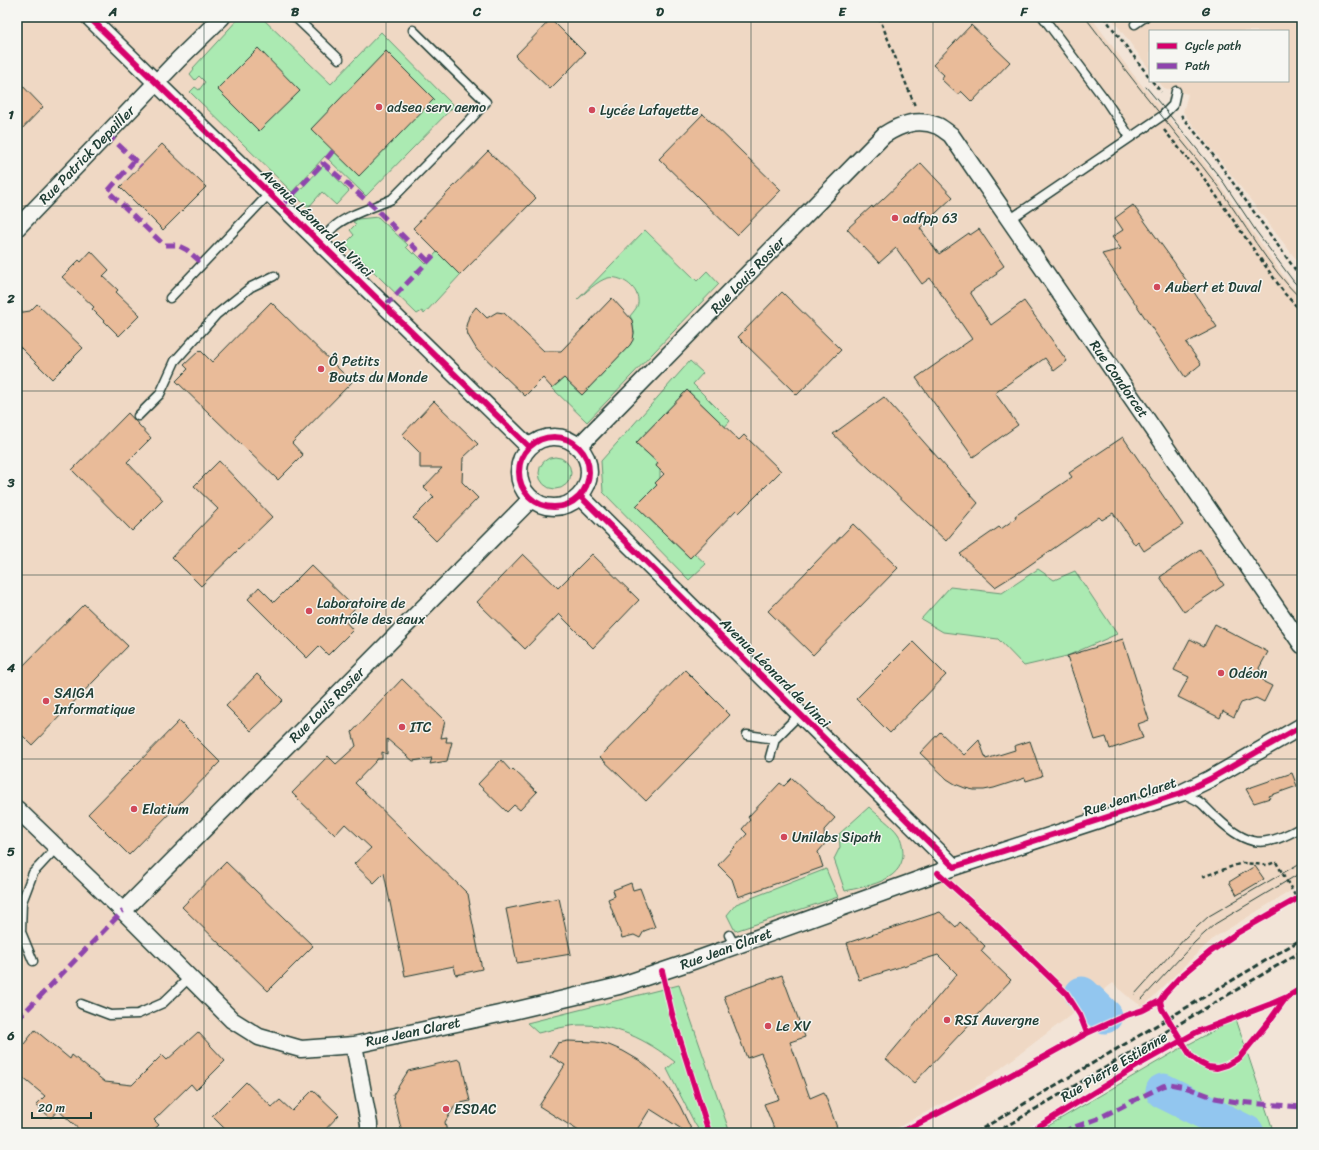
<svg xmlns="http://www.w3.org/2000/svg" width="1319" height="1150" viewBox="0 0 1319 1150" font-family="Sriracha,sans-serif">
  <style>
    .built { fill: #efd8c4 }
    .green { fill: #abeab2; stroke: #659473 }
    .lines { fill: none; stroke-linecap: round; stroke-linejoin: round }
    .river { stroke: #92c6ef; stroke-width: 35 }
    .building { fill: #e9bb99; stroke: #1f3d34 }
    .lane-casing { stroke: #1f3d34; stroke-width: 11 }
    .street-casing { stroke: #1f3d34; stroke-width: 19 }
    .path { stroke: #1f3d34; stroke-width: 2.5; stroke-dasharray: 4 3; stroke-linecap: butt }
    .lane { stroke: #f6f6f2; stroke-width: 8 }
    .street { stroke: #f6f6f2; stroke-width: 16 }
    .tram { stroke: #1f3d34; stroke-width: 1 }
    .rail { stroke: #1f3d34; stroke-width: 3; stroke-dasharray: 6 3; stroke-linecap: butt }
    .quiet { stroke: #8e44ad; stroke-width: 5; stroke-dasharray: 10 5; stroke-linecap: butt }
    .cycleway-casing { stroke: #f6f6f2; stroke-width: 8 }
    .cycleway { stroke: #d6006c; stroke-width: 6 }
    .grid { fill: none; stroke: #1f3d34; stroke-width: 1; stroke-opacity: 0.55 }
    .poi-dot { fill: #d1495b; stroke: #f6f6f2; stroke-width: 1.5 }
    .labels { text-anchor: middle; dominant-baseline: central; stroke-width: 3; stroke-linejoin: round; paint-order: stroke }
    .poi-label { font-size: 14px; fill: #1f3d34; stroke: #f6f6f2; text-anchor: start }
    .street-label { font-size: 14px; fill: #1f3d34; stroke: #f6f6f2 }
    .neatline { fill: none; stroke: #1f3d34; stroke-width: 1.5 }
    .grid-label { font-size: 13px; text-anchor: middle; font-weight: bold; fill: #1f3d34 }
  </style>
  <rect width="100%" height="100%" fill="#f2e4d7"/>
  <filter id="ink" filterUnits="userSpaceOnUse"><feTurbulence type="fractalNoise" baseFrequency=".025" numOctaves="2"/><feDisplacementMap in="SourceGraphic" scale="8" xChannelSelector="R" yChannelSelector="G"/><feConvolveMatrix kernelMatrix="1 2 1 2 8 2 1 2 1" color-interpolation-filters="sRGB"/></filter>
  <g filter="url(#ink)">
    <path class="built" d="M17,17H1091L1132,73L1200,156L1290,285L1302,297V884L1215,937L1188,962L1143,1007L1126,995L1113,983L980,1084L913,1119L889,1133H17Z
      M1111,17H1302V267L1183,112L1188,94L1164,88L1158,81H1288V31H1150V70Z"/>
    <path class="green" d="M240,17H261L331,84L381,32L454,106L366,196L325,156L292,192L190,92L195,87L199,90L205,82L199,76L195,80L190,74L194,69L193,68Z
      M324,165L349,191L336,205L322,192L308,208L295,195Z
      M378,217L408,245L406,247L413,254L414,252L426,264L437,252L460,275L424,314L422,311L417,314L345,244L354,235L350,230L356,224L353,222L358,219Z
      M645,230L697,281L707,271L719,284L587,422L550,386H555L564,378L582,395L630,345L634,333L632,320L630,316C634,311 639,306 638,300C638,287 620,275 608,278C598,280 585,293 577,300Z
      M690,361L703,373L693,384L730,421L715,438L719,421L687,390L636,443L658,463L656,466L660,470V478L655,483L657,485L636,506L690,558L694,553L706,564L689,580L603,492L601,461Z
      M539 473a16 16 0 1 1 32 0a16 16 0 1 1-32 0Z
      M1038,569L1054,580L1075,571L1117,634L1067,656L1024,666L998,639L943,632L921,619L950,587L1002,593Z
      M869,807C876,814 893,826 898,834C902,840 903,848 903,855C901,882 866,886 845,891L834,859L840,847L839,834Z
      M826,869L838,897L735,931L727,915L736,904Z
      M679,985L730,1133H701L695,1124L667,1069L675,1062C645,1039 616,1024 578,1025C565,1026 551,1030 538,1033L527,1023Z
      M1236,1019L1272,1127L1263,1133H1036L1176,1051Z"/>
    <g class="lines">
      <path class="river" d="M1082,994L1105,1016
        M1163,1091L1247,1133"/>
    </g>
    <path class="building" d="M551,19L585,53L572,67L550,89L515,56Z
      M971,25L1010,62L972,102L961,91L958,95L941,79L944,75L933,65Z
      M258,48L300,91L259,131L217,89Z
      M386,51L434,99L359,176L311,129Z
      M17,80L43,107L17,134Z
      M703,114L781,190L737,235L659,159Z
      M162,144L206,187L163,230L120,187Z
      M488,151L536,198L460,275L413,228Z
      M921,163L953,197L920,228L939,254L969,233L970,235L979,229L1004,266L996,272L997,274L970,292L991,325L1024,301L1067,361L1054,371L1045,358L995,393L1018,425L973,457L916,378L972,339L930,278L922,284L896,248L879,263L847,229L872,206L873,208L882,200Z
      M1133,205L1174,262L1217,327L1186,343L1201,364L1185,377L1102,254L1121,249L1112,237L1123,230L1115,218Z
      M91,251L109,270L103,276L118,290L116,292L140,315L119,336L92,309L94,307L62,277L79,260L81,262Z
      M782,292L841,350L797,395L738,337Z
      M612,298L632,320L634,333L633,340L630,345L582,395L564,378L552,388L543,378L525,396L477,350L468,335L466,326L469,316L476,307L487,318L497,312L504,313L544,351H561Z
      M271,302L352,382L292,443L303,455L278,480L176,381L188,369L184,365L200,350L212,362Z
      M37,304L83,348L52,379L17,344V313L30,311Z
      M687,390L739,440L744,435L781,471L739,513L736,510L690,558L636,506L657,485L655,483L664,474L656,466L658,463L636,443Z
      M884,397L978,503L946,541L833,434Z
      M434,401L478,444L463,458L462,482L478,498L436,541L413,518L434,497L424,487L442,468H420V453L402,435Z
      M128,413L151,438L127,462L163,500L132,531L72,470Z
      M1123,437L1183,525L1144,551L1138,542L1135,545L1113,513L1102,520L1099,517L1021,571L995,587L960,554L999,527L1001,529L1016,518L1015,516L1072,477L1069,473Z
      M219,461L272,517L201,586L172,557L218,509L194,486Z
      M853,524L898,568L813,655L768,611Z
      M1200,549L1224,585L1184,612L1160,577Z
      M523,554L558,588L592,554L639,600L593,648L559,614L525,649L477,602Z
      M311,565L355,608L344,620L353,630L328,655L319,646L307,658L248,599L259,587L274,602Z
      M84,604L128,646L32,745L17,730V672Z
      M1215,624L1268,652L1259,668L1264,682L1272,686L1264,702L1256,698L1241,703L1234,717L1223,711L1220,718L1178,697L1189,677L1174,670L1190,639L1204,646Z
      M1123,639L1149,720L1138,724L1143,738L1110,749L1106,737L1095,740L1067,656Z
      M913,642L946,675L890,733L856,699Z
      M685,670L730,715L646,801L600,757Z
      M257,674L283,700L251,731L226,706Z
      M402,679L445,721L441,738L447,737L446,742H452L447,761L430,764L432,758L413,761L387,739V754L382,752V759H377V760L355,783L468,894L470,905H469L482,969L456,975L454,966L405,976L384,873L374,883L354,864L371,848L345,824L335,835L292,793L328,756L336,764L356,746L352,732Z
      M179,721L220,762L129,855L88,814Z
      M940,732L964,755L979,740L986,759L1015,750L1014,746L1030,741L1042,776L1026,781L1025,778L994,788L984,790H974L965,788L955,784L947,779L920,753Z
      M501,760L511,771L513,769L537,792L520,810L514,805L507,812L478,784Z
      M1292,773L1297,786L1269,796L1270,798L1254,803L1246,789Z
      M792,778L835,818L824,830L825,844L818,852L823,867L738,897L732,879L718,865L747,834L742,829L750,820L748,817L780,783L784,786Z
      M226,862L313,946L268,991L182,907Z
      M1255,866L1264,879L1237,895L1229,882Z
      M631,883L633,890L640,888L655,927L644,931L640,938L634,935L622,938L608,899L615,896L613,890Z
      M559,898L571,954L517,963L506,909Z
      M940,912L956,927L960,922L985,946L981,951L1011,980L914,1083L886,1059L957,974L938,955L859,980L847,943Z
      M782,975L805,1037L790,1042L810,1098L824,1092L839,1133H776L764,1104L779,1099L761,1053L747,1058L731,1016L724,996Z
      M35,1030L70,1059L72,1055L105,1082L132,1085L162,1055L167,1060L198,1032L225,1061L196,1090L191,1084L154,1120L159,1125L150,1133H83L58,1110L51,1118L36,1105L45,1096L17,1073V1053Z
      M568,1041L596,1042L609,1045L623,1051L642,1062L658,1076L672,1093L680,1106L693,1133H688L650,1109L635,1133H582L539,1106L565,1065L550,1056L558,1043Z
      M459,1059V1061H461L470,1101L456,1104L445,1122L447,1133H402L393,1095L408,1071Z
      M246,1082L272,1107L280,1100L292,1111L313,1090L339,1115L322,1133H229L212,1116Z"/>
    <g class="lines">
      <defs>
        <path id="lane" d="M295,17L339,59
          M1043,17L1106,101L1130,137
          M1135,24L1145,17
          M1009,220L1162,116L1173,105L1176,91
          M320,242C325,237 329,231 335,226C351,213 373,208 392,199L470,120L486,102L413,30
          M170,298L270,193
          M138,416L160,394L175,361L216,315L251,287L274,276
          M747,735L775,739
          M770,757L775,739L800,714
          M1182,793C1188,796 1196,799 1201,803C1207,808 1211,814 1217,818C1248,848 1265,848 1302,827
          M729,935L735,946
          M33,961L21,932L22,902L33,873L57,847
          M81,1004L110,1015L138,1014L163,1003L189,978"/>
        <path id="street" d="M89,17L529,447
          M17,228L179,59L222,17
          M519 472a35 35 0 1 1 70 0a35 35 0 1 1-70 0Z
          M578,447L884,135C901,124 918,118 938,126C942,128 947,132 951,135L1302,645
          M580,496L954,867
          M17,809L123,911L232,1020L259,1037L301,1049L354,1045L513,1011L619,986L693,961L954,867L1181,793L1210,779L1302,726
          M123,911L531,499
          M354,1045L369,1124V1133"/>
      </defs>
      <use href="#lane" class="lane-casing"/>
      <use href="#street" class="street-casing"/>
      <path class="path" d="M879,17L915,106
        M1104,17L1150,78
        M1152,81L1161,92
        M1181,115L1208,148L1302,279
        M1164,130L1203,177L1285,294L1302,312
        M1202,877L1242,863L1267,865L1276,862L1297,899
        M952,886L998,927L1066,993L1080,1015L1087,1033
        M1160,1001C1170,985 1182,975 1196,963C1229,937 1266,917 1302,896"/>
      <use href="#lane" class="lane"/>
      <use href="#street" class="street"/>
      <path class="tram" d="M1085,17C1110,50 1135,83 1161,115C1179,138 1198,160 1216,184C1244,222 1267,266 1302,300
        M1146,87L1167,112L1222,180L1256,231L1294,282L1302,290
        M1135,994L1186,937L1209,916L1302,862
        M1142,999L1195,942L1215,924L1302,872"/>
      <path class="rail" d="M975,1133L1302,939
        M995,1133L1302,951"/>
      <path class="quiet" d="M107,134L141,166
        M333,151L323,163L374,207L428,261
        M135,160L108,191L164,245H177L187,250L203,264
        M282,206L323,163
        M385,306L437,252
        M17,1020L123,911
        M1062,1133L1072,1128L1097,1119L1163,1086L1170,1084L1185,1087L1215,1098L1237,1102L1302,1107"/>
      <defs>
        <path id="cycleway" d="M89,17L529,447
          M519 472a35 35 0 1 1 70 0a35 35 0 1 1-70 0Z
          M580,496L954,867L1181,793L1210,779L1302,726
          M938,873L998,927L1066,993L1080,1015L1087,1033
          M662,971L672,1014L708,1129L707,1133
          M1160,1001L1162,1009L1191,1056L1200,1063L1208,1067L1217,1068L1227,1065L1239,1058L1270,1020L1285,999
          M900,1133L1002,1080L1087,1033L1127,1015L1143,1010L1160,1001L1165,993L1179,978L1210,952L1237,933L1302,896
          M1028,1133L1140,1064L1197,1032L1271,1004L1287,997L1302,988"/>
      </defs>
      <use href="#cycleway" class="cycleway-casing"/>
      <use href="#cycleway" class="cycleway"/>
    </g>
  </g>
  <path class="grid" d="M204,17V1133M386,17V1133M568,17V1133M751,17V1133M933,17V1133M1115,17V1133M17,206H1302M17,391H1302M17,575H1302M17,759H1302M17,944H1302"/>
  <g class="poi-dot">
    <circle cx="379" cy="107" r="4"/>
    <circle cx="592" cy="110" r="4"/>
    <circle cx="895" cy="218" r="4"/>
    <circle cx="1157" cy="287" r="4"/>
    <circle cx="321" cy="369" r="4"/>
    <circle cx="309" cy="611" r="4"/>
    <circle cx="1221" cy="673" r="4"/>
    <circle cx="46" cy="701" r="4"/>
    <circle cx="402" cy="727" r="4"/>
    <circle cx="134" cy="809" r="4"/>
    <circle cx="784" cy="837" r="4"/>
    <circle cx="947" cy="1020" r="4"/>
    <circle cx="768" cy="1026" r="4"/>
    <circle cx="446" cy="1109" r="4"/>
  </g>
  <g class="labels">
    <g class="poi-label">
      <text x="387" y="107">adsea serv aemo</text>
      <text x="600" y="110">Lycée Lafayette</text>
      <text x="903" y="218">adfpp 63</text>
      <text x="1165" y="287">Aubert et Duval</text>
      <text x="329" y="361">Ô Petits<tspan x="329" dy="16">Bouts du Monde</tspan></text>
      <text x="317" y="603">Laboratoire de<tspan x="317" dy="16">contrôle des eaux</tspan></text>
      <text x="1229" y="673">Odéon</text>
      <text x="54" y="693">SAIGA<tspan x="54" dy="16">Informatique</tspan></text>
      <text x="410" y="727">ITC</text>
      <text x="142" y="809">Elatium</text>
      <text x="792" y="837">Unilabs Sipath</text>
      <text x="955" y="1020">RSI Auvergne</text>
      <text x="776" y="1026">Le XV</text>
      <text x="454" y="1109">ESDAC</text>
    </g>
    <g class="street-label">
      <text transform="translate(87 155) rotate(-46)">Rue Patrick Depailler</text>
      <text transform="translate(317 223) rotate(44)">Avenue Léonard de Vinci</text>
      <text transform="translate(748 275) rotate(-46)">Rue Louis Rosier</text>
      <text transform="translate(1119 379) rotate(55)">Rue Condorcet</text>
      <text transform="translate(775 673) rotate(45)">Avenue Léonard de Vinci</text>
      <text transform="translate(327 705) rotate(-45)">Rue Louis Rosier</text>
      <text transform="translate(1130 797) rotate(-18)">Rue Jean Claret</text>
      <text transform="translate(726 949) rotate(-20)">Rue Jean Claret</text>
      <text transform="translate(413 1032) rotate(-12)">Rue Jean Claret</text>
      <text transform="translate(1114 1067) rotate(-31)">Rue Pierre Estienne</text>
    </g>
  </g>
  <rect width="1319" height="1150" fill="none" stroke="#f6f6f2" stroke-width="44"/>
  <rect x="1149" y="30" width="140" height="52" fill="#f6f6f2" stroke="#a0aca6"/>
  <rect x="1157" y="43" width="20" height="6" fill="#d6006c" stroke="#a0aca6"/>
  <text x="1185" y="50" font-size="12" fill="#1f3d34">Cycle path</text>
  <rect x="1157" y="63" width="20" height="6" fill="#8e44ad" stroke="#a0aca6"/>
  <text x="1185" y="70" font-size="12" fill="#1f3d34">Path</text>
  <path d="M32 1112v6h59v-6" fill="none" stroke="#1f3d34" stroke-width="2"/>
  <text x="38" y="1112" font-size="12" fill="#1f3d34" stroke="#f6f6f2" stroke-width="3" paint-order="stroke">20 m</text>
  <rect x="22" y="22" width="1275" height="1106" class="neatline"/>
  <g class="grid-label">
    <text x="113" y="16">A</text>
    <text x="295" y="16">B</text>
    <text x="477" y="16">C</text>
    <text x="660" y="16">D</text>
    <text x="842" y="16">E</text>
    <text x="1024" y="16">F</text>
    <text x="1206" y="16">G</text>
    <text x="11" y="119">1</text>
    <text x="11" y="303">2</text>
    <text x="11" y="487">3</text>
    <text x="11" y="672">4</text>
    <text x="11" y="856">5</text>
    <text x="11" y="1040">6</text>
  </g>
</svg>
